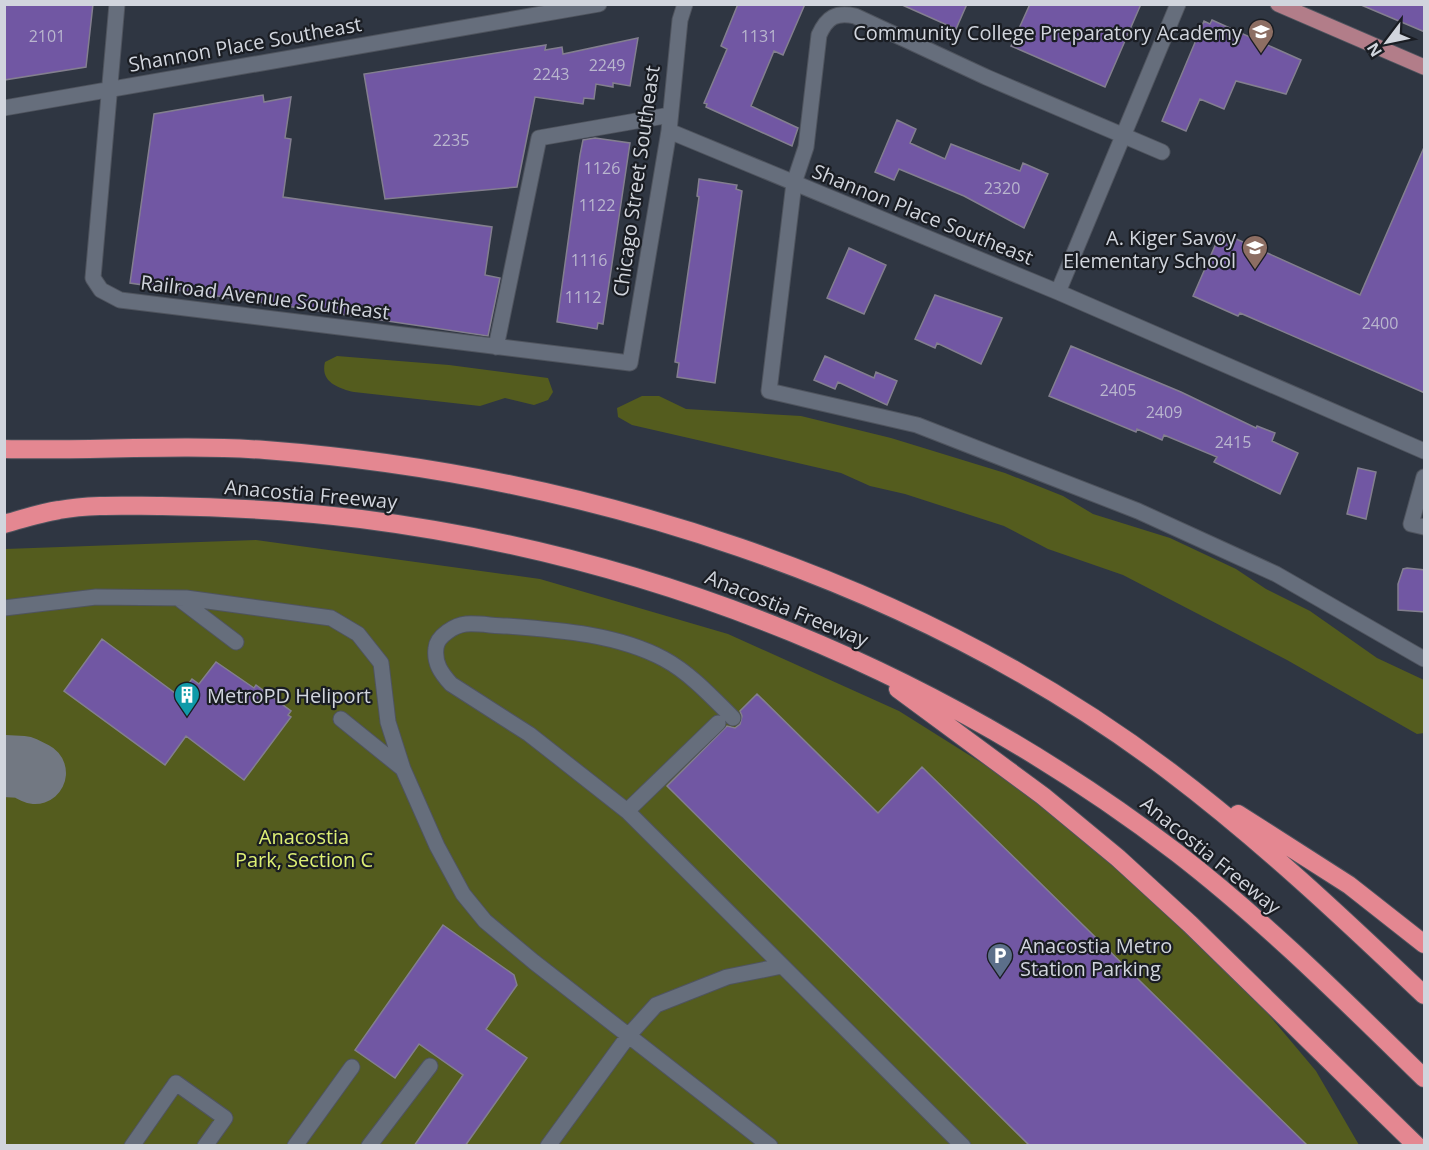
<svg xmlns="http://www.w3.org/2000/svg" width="1429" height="1150" viewBox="0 0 1429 1150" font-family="'Open Sans',sans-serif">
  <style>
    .green { fill: #545c1e }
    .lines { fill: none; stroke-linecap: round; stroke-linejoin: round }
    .taxiway { stroke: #727882; stroke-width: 62 }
    .building { fill: #7157a3; stroke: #837f8f; stroke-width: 1.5 }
    .minor-casing { stroke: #4f545e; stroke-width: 17 }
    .major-casing { stroke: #4f545e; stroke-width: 17 }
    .highway-casing { stroke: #4f545e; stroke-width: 20 }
    .minor { stroke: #666e7c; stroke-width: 15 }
    .major { stroke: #b27d89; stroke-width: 15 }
    .highway { stroke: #e48791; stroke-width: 18 }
    .labels { text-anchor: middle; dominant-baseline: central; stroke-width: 4.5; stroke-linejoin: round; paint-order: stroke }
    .number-label { font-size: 16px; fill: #b9b6ce }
    .poi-label { font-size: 20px; fill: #d1d5dd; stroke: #1a1d23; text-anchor: end }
    .street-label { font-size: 20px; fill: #d1d5dd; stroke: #1a1d23 }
    .park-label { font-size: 20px; fill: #ddef74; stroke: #1a1d23 }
  </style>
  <rect width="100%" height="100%" fill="#2f3642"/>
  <path class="green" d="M337,356L449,365L548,378L553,392L548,400L534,405L505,398L480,406L354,392C338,388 320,382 325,362Z
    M642,396H659L686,409L801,416L891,438L1005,473L1063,496L1093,514L1170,538L1236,569L1266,589L1310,611L1377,658L1424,680V733L1417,734L1287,660L1123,575L1048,549L1004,526L905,494L870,486L841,473L632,425L618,417L617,408Z
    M256,540L540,579L728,634L899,711L1082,826L1195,927L1316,1071L1359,1145L5,1146V549Z"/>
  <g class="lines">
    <path class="taxiway" d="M4,766L23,767L35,773"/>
  </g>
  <path class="building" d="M4,4H93L86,67L4,80Z
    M738,4H805L783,55L774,51L751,106L798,128L792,146L706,107L707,104L704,103L727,49L721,46Z
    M900,4H967L956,29Z
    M1030,4H1141L1105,87L1011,46Z
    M1362,4H1425V32L1361,5Z
    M1212,20L1301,60L1286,94L1236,81L1224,109L1200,99L1186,131L1162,121L1204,21L1210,24Z
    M638,38L630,86L613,83V87L596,84L594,99L584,98L583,104L535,97L517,187L385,199L364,74L546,45L545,50L562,47L563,54Z
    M263,95L264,102L291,97L285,138L291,139L283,197L492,227L485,275L500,278L488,336L130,283L154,114Z
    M897,120L916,129L910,143L945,159L951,144L1020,171L1023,163L1048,174L1024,228L964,196L899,169L894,180L875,172Z
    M595,138L630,143L603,324L598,323L597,329L557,322L580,155L583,140Z
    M1425,145V393L1240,313L1238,316L1193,296L1221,232L1360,295Z
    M699,179L737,185L736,189L742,191L715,383L677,377L679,363L675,362L699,197L697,196Z
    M849,248L886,265L864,314L827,298Z
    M935,295L1002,318L981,364L937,343L935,348L915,339Z
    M1071,346L1181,392L1256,428L1257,426L1275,433L1272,441L1298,453L1280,494L1214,462L1217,457L1164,435L1162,440L1137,429L1136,432L1049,396Z
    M825,356L874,378L876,372L897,381L887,405L838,382L835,389L814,380Z
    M1358,468L1376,472L1366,519L1347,514Z
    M1407,568L1425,570V612L1398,610V584L1403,569Z
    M102,639L179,696L192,679L199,684L216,662L254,688L256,685L291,711L288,715L291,717L244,780L186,736L165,765L64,691Z
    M757,694L878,813L922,767L1308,1146H1030L667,786L727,726L735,728L740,724L742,716L740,711Z
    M443,925L514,975L517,985L486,1029L527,1058L465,1146H414L463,1075L419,1044L395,1078L355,1050Z"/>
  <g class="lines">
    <defs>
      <path id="minor" d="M117,4L93,278L101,290L120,300L630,363L669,131L680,20L685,4
        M4,108L599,4
        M669,131L1058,292L1424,451
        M1162,152L986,77L855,16C836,12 827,17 819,35L806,147L794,183L769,391L917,425L1138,511L1276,574L1424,659
        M1058,292L1178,4
        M496,347L539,138L670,115
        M1424,477L1411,524L1424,527
        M178,598L236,642
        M4,608L96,597L186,598L331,618L358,634L381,663L388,722L403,769L437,846L463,894L485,921L534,962L770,1146
        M733,718C712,697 690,673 664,659C617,634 559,630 507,626C494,626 479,623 466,624C455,625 437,636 436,648C434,663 441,673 451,684L529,734L627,811L963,1146
        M341,719L403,769
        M627,811L718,723
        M132,1146L176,1083L225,1118L205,1146
        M295,1146L352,1067
        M369,1146L430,1066
        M548,1146L629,1035L656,1005L727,977L782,966"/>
      <path id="major" d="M1278,4L1424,67"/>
      <path id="highway" d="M4,449C91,451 179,444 265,450C580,474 915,579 1169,771C1259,839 1342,917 1424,995
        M4,524C22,519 40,513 59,510C92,504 128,506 162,506C228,507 295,511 361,519C657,557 939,671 1177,853C1265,921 1344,1000 1424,1078
        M898,689L1043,796L1118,858L1190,924L1417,1146
        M1238,814L1349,885L1424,944"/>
    </defs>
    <use href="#minor" class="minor-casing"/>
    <use href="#major" class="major-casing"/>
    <use href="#highway" class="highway-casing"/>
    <use href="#minor" class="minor"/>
    <use href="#major" class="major"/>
    <use href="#highway" class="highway"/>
  </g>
  <defs>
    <symbol id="school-pin" viewBox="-11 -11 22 30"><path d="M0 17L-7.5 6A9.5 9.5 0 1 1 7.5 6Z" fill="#8d6e63" stroke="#1a1d23"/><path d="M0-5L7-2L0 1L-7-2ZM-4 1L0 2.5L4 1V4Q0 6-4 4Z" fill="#fff"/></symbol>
    <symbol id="building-pin" viewBox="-11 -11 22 30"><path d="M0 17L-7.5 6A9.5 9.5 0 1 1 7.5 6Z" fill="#0f9aa8" stroke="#1a1d23"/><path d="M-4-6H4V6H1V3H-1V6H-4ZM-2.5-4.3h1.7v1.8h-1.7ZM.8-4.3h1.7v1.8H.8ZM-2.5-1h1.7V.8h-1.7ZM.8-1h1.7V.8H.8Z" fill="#fff"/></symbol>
    <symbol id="parking-pin" viewBox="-11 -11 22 30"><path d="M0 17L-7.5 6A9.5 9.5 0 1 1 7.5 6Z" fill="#5c6f8a" stroke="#1a1d23"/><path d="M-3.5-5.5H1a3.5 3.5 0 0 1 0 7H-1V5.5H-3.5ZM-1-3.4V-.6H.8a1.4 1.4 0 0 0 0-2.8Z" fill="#fff"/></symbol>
  </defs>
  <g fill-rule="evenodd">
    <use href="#school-pin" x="1246" y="17" width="30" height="40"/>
    <use href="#school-pin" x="1240" y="233" width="30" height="40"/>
    <use href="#building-pin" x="172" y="680" width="30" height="40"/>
    <use href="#parking-pin" x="985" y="941" width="30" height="40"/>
  </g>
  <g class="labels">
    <g class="number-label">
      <text x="47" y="36">2101</text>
      <text x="759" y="36">1131</text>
      <text x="607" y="65">2249</text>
      <text x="551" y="74">2243</text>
      <text x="451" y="140">2235</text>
      <text x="602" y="168">1126</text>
      <text x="1002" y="188">2320</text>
      <text x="597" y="205">1122</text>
      <text x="589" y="260">1116</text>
      <text x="583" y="297">1112</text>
      <text x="1380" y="323">2400</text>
      <text x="1118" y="390">2405</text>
      <text x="1164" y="412">2409</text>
      <text x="1233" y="442">2415</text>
    </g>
    <g class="poi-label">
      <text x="1242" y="32">Community College Preparatory Academy</text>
      <text x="1236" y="237">A. Kiger Savoy<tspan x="1236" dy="23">Elementary School</tspan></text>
      <text x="207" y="695" text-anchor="start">MetroPD Heliport</text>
      <text x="1020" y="945" text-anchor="start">Anacostia Metro<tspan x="1020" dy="23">Station Parking</tspan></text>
    </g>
    <g class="street-label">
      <text transform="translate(245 44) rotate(-10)">Shannon Place Southeast</text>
      <text transform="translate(636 181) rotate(-82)">Chicago Street Southeast</text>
      <text transform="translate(923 214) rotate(22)">Shannon Place Southeast</text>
      <text transform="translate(265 297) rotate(7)">Railroad Avenue Southeast</text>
      <text transform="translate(311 494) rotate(5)">Anacostia Freeway</text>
      <text transform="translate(787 608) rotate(22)">Anacostia Freeway</text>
      <text transform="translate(1211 855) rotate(39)">Anacostia Freeway</text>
    </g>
    <g class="park-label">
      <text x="304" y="836">Anacostia<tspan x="304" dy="23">Park, Section C</tspan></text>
    </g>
  </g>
  <rect width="1429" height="1150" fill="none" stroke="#d1d5dd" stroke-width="12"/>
  <g transform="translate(1387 42) rotate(238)" stroke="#1a1d23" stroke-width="4.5" paint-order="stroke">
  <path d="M0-4.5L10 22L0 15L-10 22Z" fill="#d1d5dd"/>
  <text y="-9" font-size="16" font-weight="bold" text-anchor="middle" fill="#d1d5dd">N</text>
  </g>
</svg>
